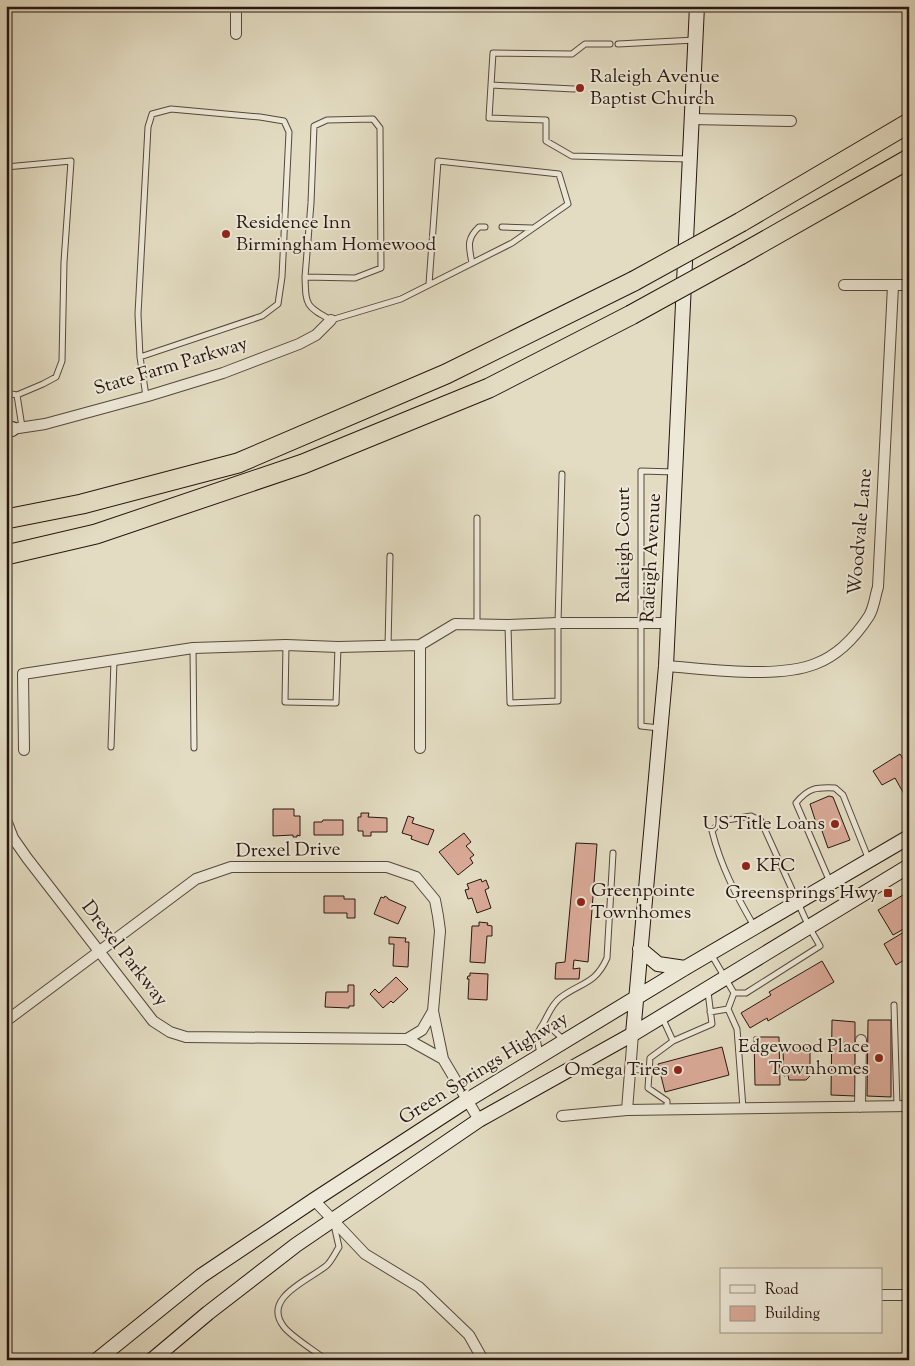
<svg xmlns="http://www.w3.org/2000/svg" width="915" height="1366" viewBox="0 0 915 1366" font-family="'Sorts Mill Goudy',serif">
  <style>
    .building { fill: #daaa98; stroke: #261610 }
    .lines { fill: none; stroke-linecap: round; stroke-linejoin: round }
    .lane-casing { stroke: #55483c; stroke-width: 7 }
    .street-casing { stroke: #55483c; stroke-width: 12 }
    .secondary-casing { stroke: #261610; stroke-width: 16 }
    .highway-casing { stroke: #261610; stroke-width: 21 }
    .lane { stroke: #ede8d7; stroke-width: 5 }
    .street { stroke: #ede8d7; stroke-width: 10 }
    .secondary { stroke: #ede8d7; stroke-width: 14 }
    .highway { stroke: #e3dcc2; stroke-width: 19 }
    .highway-bridge-casing { stroke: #261610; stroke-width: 21; stroke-linecap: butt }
    .highway-bridge { stroke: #e3dcc2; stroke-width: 19 }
    .poi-dot { fill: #8f2418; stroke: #ede8d7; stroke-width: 2 }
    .labels { text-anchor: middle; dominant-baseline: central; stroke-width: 4; stroke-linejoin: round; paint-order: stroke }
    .poi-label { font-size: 19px; fill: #261610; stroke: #ede8d7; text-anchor: start }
    .street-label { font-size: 19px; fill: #261610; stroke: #ede8d7 }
  </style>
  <rect width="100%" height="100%" fill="#e3dcc2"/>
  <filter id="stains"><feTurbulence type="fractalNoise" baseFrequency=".004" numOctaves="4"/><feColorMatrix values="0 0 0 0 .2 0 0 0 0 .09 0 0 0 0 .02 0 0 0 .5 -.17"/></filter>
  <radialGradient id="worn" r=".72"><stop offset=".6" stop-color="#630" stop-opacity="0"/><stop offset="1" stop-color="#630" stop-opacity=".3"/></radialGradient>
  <path class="building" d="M900,754L909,768V803L895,778L882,785L873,771Z
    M829,796L833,797L850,840L828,848L821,828L818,829L810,804Z
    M273,809H294V816H300V836L297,835V837H293V835L273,836Z
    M361,813H369L368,817L387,818V832H371V836H363V831H358V817H361Z
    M408,816L414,818L412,823L434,830L428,845L411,839L412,836L402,833Z
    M323,820H343V835H314V822H322Z
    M464,833L471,842L466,846L474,855L470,858L473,863L458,875L439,852Z
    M576,843L597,844L588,962L574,960L573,969L580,968L579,979H555L556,963L565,962Z
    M481,879L482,882L486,880L489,888L485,890L491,908L477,913L472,898L468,899L465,890L469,889L467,884Z
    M903,895L909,905V926L893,935L878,910Z
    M324,896H344V899H355V918H347V913H324Z
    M385,896L388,898V899L406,907L398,924L374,914L381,897L384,898Z
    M479,922L488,923L487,925L492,926V936H487L485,963L470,962L472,926H479Z
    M909,929V957L896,965L884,944Z
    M389,937L406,938L405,942H409L408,967L393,966L394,944H389Z
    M822,961L834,982L768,1021L767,1018L750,1028L741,1013L771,995L769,992Z
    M470,973L488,974L487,1000L468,999L469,979H467L468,976H470Z
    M396,977L408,989L393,1003L391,1001L383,1008L370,994L375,989L379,993Z
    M348,985H354V1006H349V1008L325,1007L326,992H348Z
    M832,1020L855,1022V1096L831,1095Z
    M868,1020H891V1097L867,1096Z
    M754,1037H779L780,1085H755Z
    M801,1045V1049L810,1048V1076L806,1080H789L788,1075L784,1076L783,1051H787V1048H791V1046Z
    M722,1047L729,1075L665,1092L658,1064Z"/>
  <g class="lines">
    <defs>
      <path id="lane" d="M618,44L695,40
        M491,85L493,53L572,54L585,44H610
        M574,89L491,85L489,118L546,120V141L572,156L689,159
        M6,167L71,161L64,262L62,361L56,377L43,384L17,395L6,393
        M502,227L532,228
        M472,263C469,247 466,239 479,227H485
        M305,277L311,203L314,126L327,120L373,119L380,128L381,268L355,278L305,277C306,305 305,306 331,320L401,299L512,243L568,204L559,174L438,161L429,284
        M140,357L262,316L278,304L282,277L289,132L284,121L260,117L171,109L152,114L148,127L138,314L140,357L146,396
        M17,395L22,427
        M477,518V624
        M508,625L510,703L558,701V623L562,474
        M286,645L285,702L336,703L338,647
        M388,646L390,556
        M193,648L194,748
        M659,728L641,726V471L675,472
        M111,747L114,661
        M830,882L796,803C808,788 816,787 835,788L843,795L869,860
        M734,993H746L820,946L809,927L761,821L751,816L721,821L712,831C721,867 736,895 754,926
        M894,1005L897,1106
        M728,1009L737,1029L743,1108
        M710,1012L728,1009L734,993L711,954
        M662,1017L673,1041L712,1024L708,992
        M543,1024C548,1015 552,1004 560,998C581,982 595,985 607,958L613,853
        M540,1053C537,1040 535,1035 543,1024L553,1030L565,1041
        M630,1069L649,1071
        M667,1109V1101L648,1088L650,1058L673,1041
        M326,1360C314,1350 293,1338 284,1327C261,1298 309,1280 326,1266C331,1262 335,1253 339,1247L334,1225"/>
      <path id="street" d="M236,34V6
        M692,119L791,121
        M844,285H909
        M12,429L45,424L148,396L223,373L299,344L316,335L331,320
        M666,666C708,669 776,679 815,664C837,656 856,636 869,616C874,608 875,596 878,587L893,286
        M420,748V645L455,624L508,625L558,623H668
        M24,750L23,674L193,648L286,645L338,647L420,645
        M6,820L13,838L27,858L153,1021L170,1032L186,1037L407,1039L422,1030L433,1011L440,931L438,916L435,900L416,877L387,867H231L196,879L6,1021
        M433,1011L443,1059
        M407,1039L443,1059L479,1120
        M860,1107L861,1040
        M627,1110L633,1034
        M562,1116L627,1110L909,1106
        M314,1200L365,1254L419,1287L469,1335L483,1360
        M881,1295H909"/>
      <path id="secondary" d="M6,431L12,429
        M640,949L658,964L685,968
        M633,1034L666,666L697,6
        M97,1360L201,1276L314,1200L466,1101L685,968L909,837
        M152,1360L208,1313L296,1245L479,1120L633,1034L909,866"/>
      <path id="highway" d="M741,222L909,123
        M740,255L909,159
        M6,519L82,504L238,463L446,374L634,281
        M6,555L96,534L303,464L489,388L631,315"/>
    </defs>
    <use href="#lane" class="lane-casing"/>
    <use href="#street" class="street-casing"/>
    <use href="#secondary" class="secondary-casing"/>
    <use href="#highway" class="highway-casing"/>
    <use href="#lane" class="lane"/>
    <use href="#street" class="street"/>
    <use href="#secondary" class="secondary"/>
    <use href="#highway" class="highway"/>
    <defs>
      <path id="highway-bridge" d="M634,281L741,222
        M631,315L740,255"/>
    </defs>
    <use href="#highway-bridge" class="highway-bridge-casing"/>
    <use href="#highway-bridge" class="highway-bridge"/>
  </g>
  <g class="poi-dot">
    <circle cx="580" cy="88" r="5"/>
    <circle cx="226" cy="234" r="5"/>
    <circle cx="835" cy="824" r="5"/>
    <circle cx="746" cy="866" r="5"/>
    <rect x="883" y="888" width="10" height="10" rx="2.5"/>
    <circle cx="581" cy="902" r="5"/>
    <circle cx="879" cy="1058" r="5"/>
    <circle cx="678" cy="1070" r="5"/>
  </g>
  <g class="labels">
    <g class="poi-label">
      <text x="590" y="77">Raleigh Avenue<tspan x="590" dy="22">Baptist Church</tspan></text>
      <text x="236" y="223">Residence Inn<tspan x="236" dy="22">Birmingham Homewood</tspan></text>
      <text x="825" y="824" text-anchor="end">US Title Loans</text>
      <text x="756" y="866">KFC</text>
      <text x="591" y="891">Greenpointe<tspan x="591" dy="22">Townhomes</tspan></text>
      <text x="878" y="893" text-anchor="end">Greensprings Hwy</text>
      <text x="869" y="1047" text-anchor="end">Edgewood Place<tspan x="869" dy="22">Townhomes</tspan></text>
      <text x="668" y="1070" text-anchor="end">Omega Tires</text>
    </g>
    <g class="street-label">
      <text transform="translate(171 367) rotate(-17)">State Farm Parkway</text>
      <text transform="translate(861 532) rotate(-85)">Woodvale Lane</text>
      <text transform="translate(624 545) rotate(-90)">Raleigh Court</text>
      <text transform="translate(652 558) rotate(-87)">Raleigh Avenue</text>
      <text transform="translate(288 851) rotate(-1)">Drexel Drive</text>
      <text transform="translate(124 954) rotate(52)">Drexel Parkway</text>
      <text transform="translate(484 1069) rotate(-32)">Green Springs Highway</text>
    </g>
  </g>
  <rect width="915" height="1366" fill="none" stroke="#e3dcc2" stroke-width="25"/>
  <rect x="8" y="8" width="900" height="1351" fill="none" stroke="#261610" stroke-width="2.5"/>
  <rect x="12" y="12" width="890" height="1341" fill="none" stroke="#261610"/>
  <rect x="720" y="1268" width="162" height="65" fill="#ede8d7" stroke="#9d9487"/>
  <rect x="730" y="1285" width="25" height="8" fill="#ede8d7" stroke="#9d9487"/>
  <text x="765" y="1294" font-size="15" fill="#261610">Road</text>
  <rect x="730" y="1306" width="25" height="15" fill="#daaa98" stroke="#9d9487"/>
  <text x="765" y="1318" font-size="15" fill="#261610">Building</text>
  <rect width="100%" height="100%" filter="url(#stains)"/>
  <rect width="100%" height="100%" fill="url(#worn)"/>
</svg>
